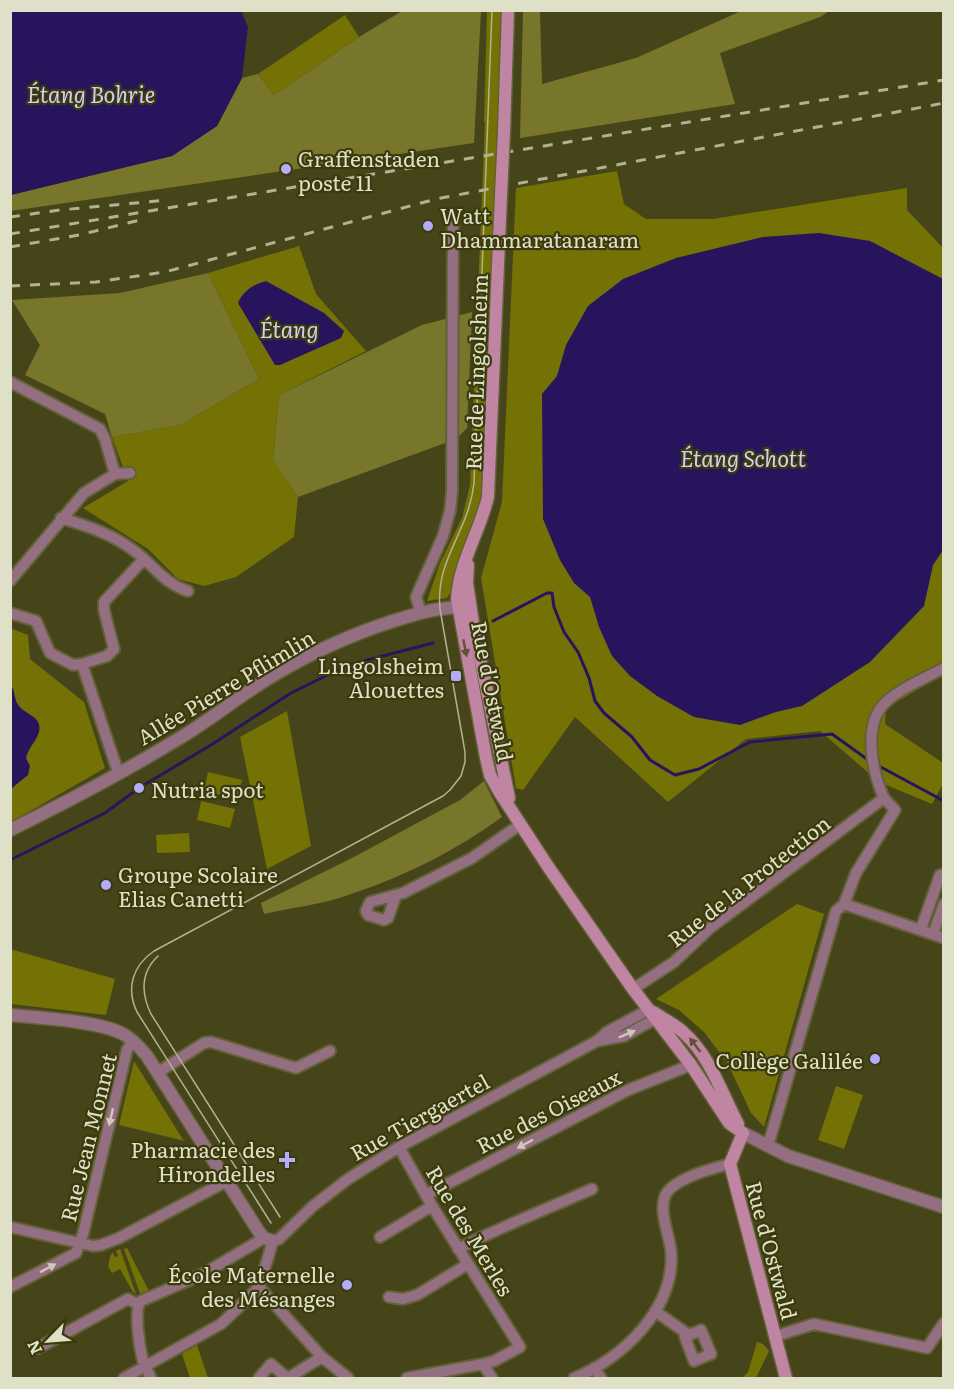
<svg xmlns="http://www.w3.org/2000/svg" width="954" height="1389" viewBox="0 0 954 1389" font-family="Literata,serif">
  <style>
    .green { fill: #747105 }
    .forest { fill: #78762b }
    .water { fill: #28145d }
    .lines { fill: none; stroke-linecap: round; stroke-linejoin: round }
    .stream { stroke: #28145d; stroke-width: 3 }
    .minor-casing { stroke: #626138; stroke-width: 14 }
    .tertiary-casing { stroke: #626138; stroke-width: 15 }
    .secondary-casing { stroke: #626138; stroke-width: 15 }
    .minor { stroke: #946e81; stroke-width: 10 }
    .tertiary { stroke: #946e81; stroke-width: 12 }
    .secondary { stroke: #c085a3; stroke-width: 12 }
    .tram { stroke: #b1b294; stroke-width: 1.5 }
    .rail { stroke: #b1b294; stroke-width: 3; stroke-dasharray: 10 10; stroke-linecap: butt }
    .secondary-bridge-casing { stroke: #626138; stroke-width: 15; stroke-linecap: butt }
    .secondary-bridge { stroke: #c085a3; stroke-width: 12 }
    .oneway { fill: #63503a }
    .oneway2 { fill: #d0c9ba }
    .poi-dot { fill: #b4acf9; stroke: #3b3a0d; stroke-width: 2 }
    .labels { text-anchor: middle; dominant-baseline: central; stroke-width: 4.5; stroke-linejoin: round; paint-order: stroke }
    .poi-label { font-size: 21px; fill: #dfe0c8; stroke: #3b3a0d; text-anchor: start }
    .street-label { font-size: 21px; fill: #dfe0c8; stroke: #3b3a0d }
    .water-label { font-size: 22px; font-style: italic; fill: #d1cffa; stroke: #3b3a0d }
  </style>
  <rect width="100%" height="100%" fill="#464519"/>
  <path class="green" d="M487,11H503L485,473L480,512L460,558L452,590L447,598L427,601L440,563L462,518L470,485L485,123L484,122Z
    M345,15L359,37L274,95L258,74Z
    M617,171L624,204L646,219H713L907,188V210L943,248L944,674L886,708L885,724L943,763V784L932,804L879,782L820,731L746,739L668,802L575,717L523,790L516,788L481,578L502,502L516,188Z
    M299,246L316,294L366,351L279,395L273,458L298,497L294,537L236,577L204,586L178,579L148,549L83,508L128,481L112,437L181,425L259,379L208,273Z
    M10,628L28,635L30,659L84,702L105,768L11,822Z
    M287,711L311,846L267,869L240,737Z
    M208,772L242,780L237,799L204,791Z
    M201,801L235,809L230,828L197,820Z
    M189,833L190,852L157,853L156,835Z
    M797,904L824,914L764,1127L751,1113L728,1064L704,1032L679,1010L656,999Z
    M10,949L115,979L106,1015L11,1004Z
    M134,1061L182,1138L185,1141L119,1125Z
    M836,1086L863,1095L844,1149L818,1140Z
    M127,1248L148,1289V1293L141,1296L124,1249Z
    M120,1249L136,1294L133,1292L120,1269L112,1273L108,1266L111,1254L113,1253L115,1257L118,1256L116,1251Z
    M757,1342L763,1344L769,1351L756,1378H742L748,1372Z
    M197,1345L208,1378H190L182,1354Z"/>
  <path class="forest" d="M402,11H481L474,143L11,211L10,195L172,156L217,126L242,78L258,74L274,95L359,37Z
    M523,11H540L542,84L636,58L741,11H829L820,17L720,53L735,104L520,138Z
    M208,273L259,379L181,425L112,437L105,414L25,375L40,345L12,300L120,293Z
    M472,312L467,428L456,439L298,497L273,459L279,395L422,325Z
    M484,781L502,817C457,850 407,875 354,893C326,904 294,907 264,914L261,903L352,858L460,800Z"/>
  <path class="water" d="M10,11H241L248,27L242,78L217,126L172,156L11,195Z
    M819,233L870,241L943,279V550L933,565L924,606L870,662L802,706L776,712L740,725L694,717L657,696L630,676L612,656L599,627L590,597L574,583L560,560L543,519L542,394L557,376L566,345L588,306L623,279L676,258L763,237Z
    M266,281L324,313L344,331L341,338L280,365H275L238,303C243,291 254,284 266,281Z
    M11,685C15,691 14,697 17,703C23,715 43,715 39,732C36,742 28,748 26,758L30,766L28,775L12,788Z"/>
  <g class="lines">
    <path class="stream" d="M493,621L547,593H552L554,607L564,632L578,652L589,678L595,701L604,713L632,737L650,760L675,775L699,769L750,742L832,734L871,762
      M877,765L944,801
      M10,860L105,813L139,788L211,745L291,693L348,665L433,643"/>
    <defs>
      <path id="minor" d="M10,382L100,429L105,439L115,474
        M61,518C87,526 112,534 133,550C154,565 163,583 188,591
        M10,581L84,493L115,474L130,473
        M10,613L36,621L50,653L73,665L82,664L107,656L114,649L104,610V602L144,559
        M421,613L416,597L443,536L450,511L452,492L453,225
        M82,664L118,772
        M396,895L388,918L384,920L368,915L366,911L370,902L403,893L472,858L521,824
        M844,904L944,938
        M921,929L940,875L944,874
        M933,934L944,904
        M633,989L674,962L710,928L884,798
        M597,1041L624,1036L655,1019
        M157,1073L204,1043L211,1042L296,1068L330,1051
        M768,1146L836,911L844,904L856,873L895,810C891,805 885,801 883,796C872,770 863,726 884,704C898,689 926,678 944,668
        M399,1147L432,1206L520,1347L494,1361L483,1364
        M426,1195L628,1090L691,1065
        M10,1227L93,1246L101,1245L119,1238L227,1181
        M380,1237L432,1206
        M458,1249C502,1226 547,1209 592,1189
        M10,1287L76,1253L83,1234L127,1050L133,1041
        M259,1287L322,1357L348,1378
        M389,1297L403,1299L417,1295L468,1264
        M655,1311L689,1335
        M701,1330L711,1354L694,1361L685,1337Z
        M776,1336L814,1324L927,1348L944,1323
        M38,1348L128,1299L137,1304
        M594,1368L601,1378
        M124,1378L221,1324L238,1308L259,1287L273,1241L279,1239L313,1206L348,1179L399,1147L597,1041L607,1032L648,1010
        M151,1378C149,1373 145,1367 143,1361C140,1349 133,1309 141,1301L203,1274L264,1238
        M259,1378L271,1364L287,1378
        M288,1378L322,1357
        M407,1378L483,1364L492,1378
        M574,1378C623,1359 676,1307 671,1251C669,1234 659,1212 665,1196C672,1179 713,1168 730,1164"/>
      <path id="tertiary" d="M10,830C67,802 124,772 178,739C210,720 238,697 269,678C308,654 350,635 393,621C419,613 442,606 469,607
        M10,1015C39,1018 99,1021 123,1034C133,1039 140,1048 147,1056L259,1232L264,1238L273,1241
        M743,1133L788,1156L944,1207"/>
      <path id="secondary" d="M504,132L508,10
        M501,195L488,497C480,531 459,563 457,599L486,758L490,775L500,793L549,868L633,989L691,1065L729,1123L743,1133
        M468,565L467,583L473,623L509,798
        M653,1012C663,1019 675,1024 684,1033C710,1056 722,1094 738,1124
        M743,1133L730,1164L786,1378"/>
    </defs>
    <use href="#minor" class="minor-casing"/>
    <use href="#tertiary" class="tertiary-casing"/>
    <use href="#secondary" class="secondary-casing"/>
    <use href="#minor" class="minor"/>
    <use href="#tertiary" class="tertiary"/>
    <use href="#secondary" class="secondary"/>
    <path class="tram" d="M158,956C140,973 141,993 151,1014L280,1217
      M271,1223L137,1012C126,989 132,966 154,951L443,796L450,790L461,776L465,762V752L440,609C435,559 469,532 474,483L492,10"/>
    <path class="rail" d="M10,217L60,210L168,200
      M10,234L944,80
      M10,247L79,235L140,220
      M10,286L96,282L165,272L436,199L944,103"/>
    <defs>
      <path id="secondary-bridge" d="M501,195L504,132"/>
    </defs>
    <use href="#secondary-bridge" class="secondary-bridge-casing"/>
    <use href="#secondary-bridge" class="secondary-bridge"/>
  </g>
  <defs><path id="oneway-solid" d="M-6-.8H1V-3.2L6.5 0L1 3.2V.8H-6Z" transform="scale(1.5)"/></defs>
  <g class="oneway">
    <use href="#oneway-solid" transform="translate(465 648) rotate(79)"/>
    <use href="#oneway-solid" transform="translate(695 1045) rotate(-128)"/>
  </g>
  <g class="oneway2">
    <use href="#oneway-solid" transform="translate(627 1034) rotate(-23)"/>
    <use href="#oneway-solid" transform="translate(111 1117) rotate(103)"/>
    <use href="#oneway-solid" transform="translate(525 1144) rotate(152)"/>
    <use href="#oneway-solid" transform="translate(48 1268) rotate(-28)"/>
  </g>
  <g class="poi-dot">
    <circle cx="286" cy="169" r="6"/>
    <circle cx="428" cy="226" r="6"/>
    <rect x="450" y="670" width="12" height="12" rx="3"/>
    <circle cx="139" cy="788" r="6"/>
    <circle cx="106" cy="885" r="6"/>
    <circle cx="875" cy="1059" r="6"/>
    <path d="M284 1151h6v6h6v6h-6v6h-6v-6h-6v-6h6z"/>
    <circle cx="347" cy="1285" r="6"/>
  </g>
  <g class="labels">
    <g class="poi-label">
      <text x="298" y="157">Graffenstaden<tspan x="298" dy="24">poste 11</tspan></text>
      <text x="440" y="214">Watt<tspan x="440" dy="24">Dhammaratanaram</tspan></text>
      <text x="444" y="664" text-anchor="end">Lingolsheim<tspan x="444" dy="24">Alouettes</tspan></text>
      <text x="151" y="788">Nutria spot</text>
      <text x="118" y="873">Groupe Scolaire<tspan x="118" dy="24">Elias Canetti</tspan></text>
      <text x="863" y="1059" text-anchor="end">Collège Galilée</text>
      <text x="275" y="1148" text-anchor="end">Pharmacie des<tspan x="275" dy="24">Hirondelles</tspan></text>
      <text x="335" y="1273" text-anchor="end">École Maternelle<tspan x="335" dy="24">des Mésanges</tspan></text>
    </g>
    <g class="street-label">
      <text transform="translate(475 372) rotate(-88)">Rue de Lingolsheim</text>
      <text transform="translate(225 686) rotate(-31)">Allée Pierre Pflimlin</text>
      <text transform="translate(494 691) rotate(79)">Rue d'Ostwald</text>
      <text transform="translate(748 880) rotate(-38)">Rue de la Protection</text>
      <text transform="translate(548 1110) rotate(-27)">Rue des Oiseaux</text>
      <text transform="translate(419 1116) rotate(-29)">Rue Tiergaertel</text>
      <text transform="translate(87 1137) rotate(-76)">Rue Jean Monnet</text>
      <text transform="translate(471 1230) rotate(59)">Rue des Merles</text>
      <text transform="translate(773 1250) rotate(75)">Rue d'Ostwald</text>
    </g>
    <g class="water-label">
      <text x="91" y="93">Étang Bohrie</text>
      <text x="289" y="328">Étang</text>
      <text x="743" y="457">Étang Schott</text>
    </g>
  </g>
  <rect width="954" height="1389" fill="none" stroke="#dfe0c8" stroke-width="24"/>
  <g transform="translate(48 1341) rotate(245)" stroke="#3b3a0d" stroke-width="4.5" paint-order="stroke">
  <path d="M0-4.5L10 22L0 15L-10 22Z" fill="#dfe0c8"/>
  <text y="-9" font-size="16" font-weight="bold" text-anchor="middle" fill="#dfe0c8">N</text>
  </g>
</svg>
